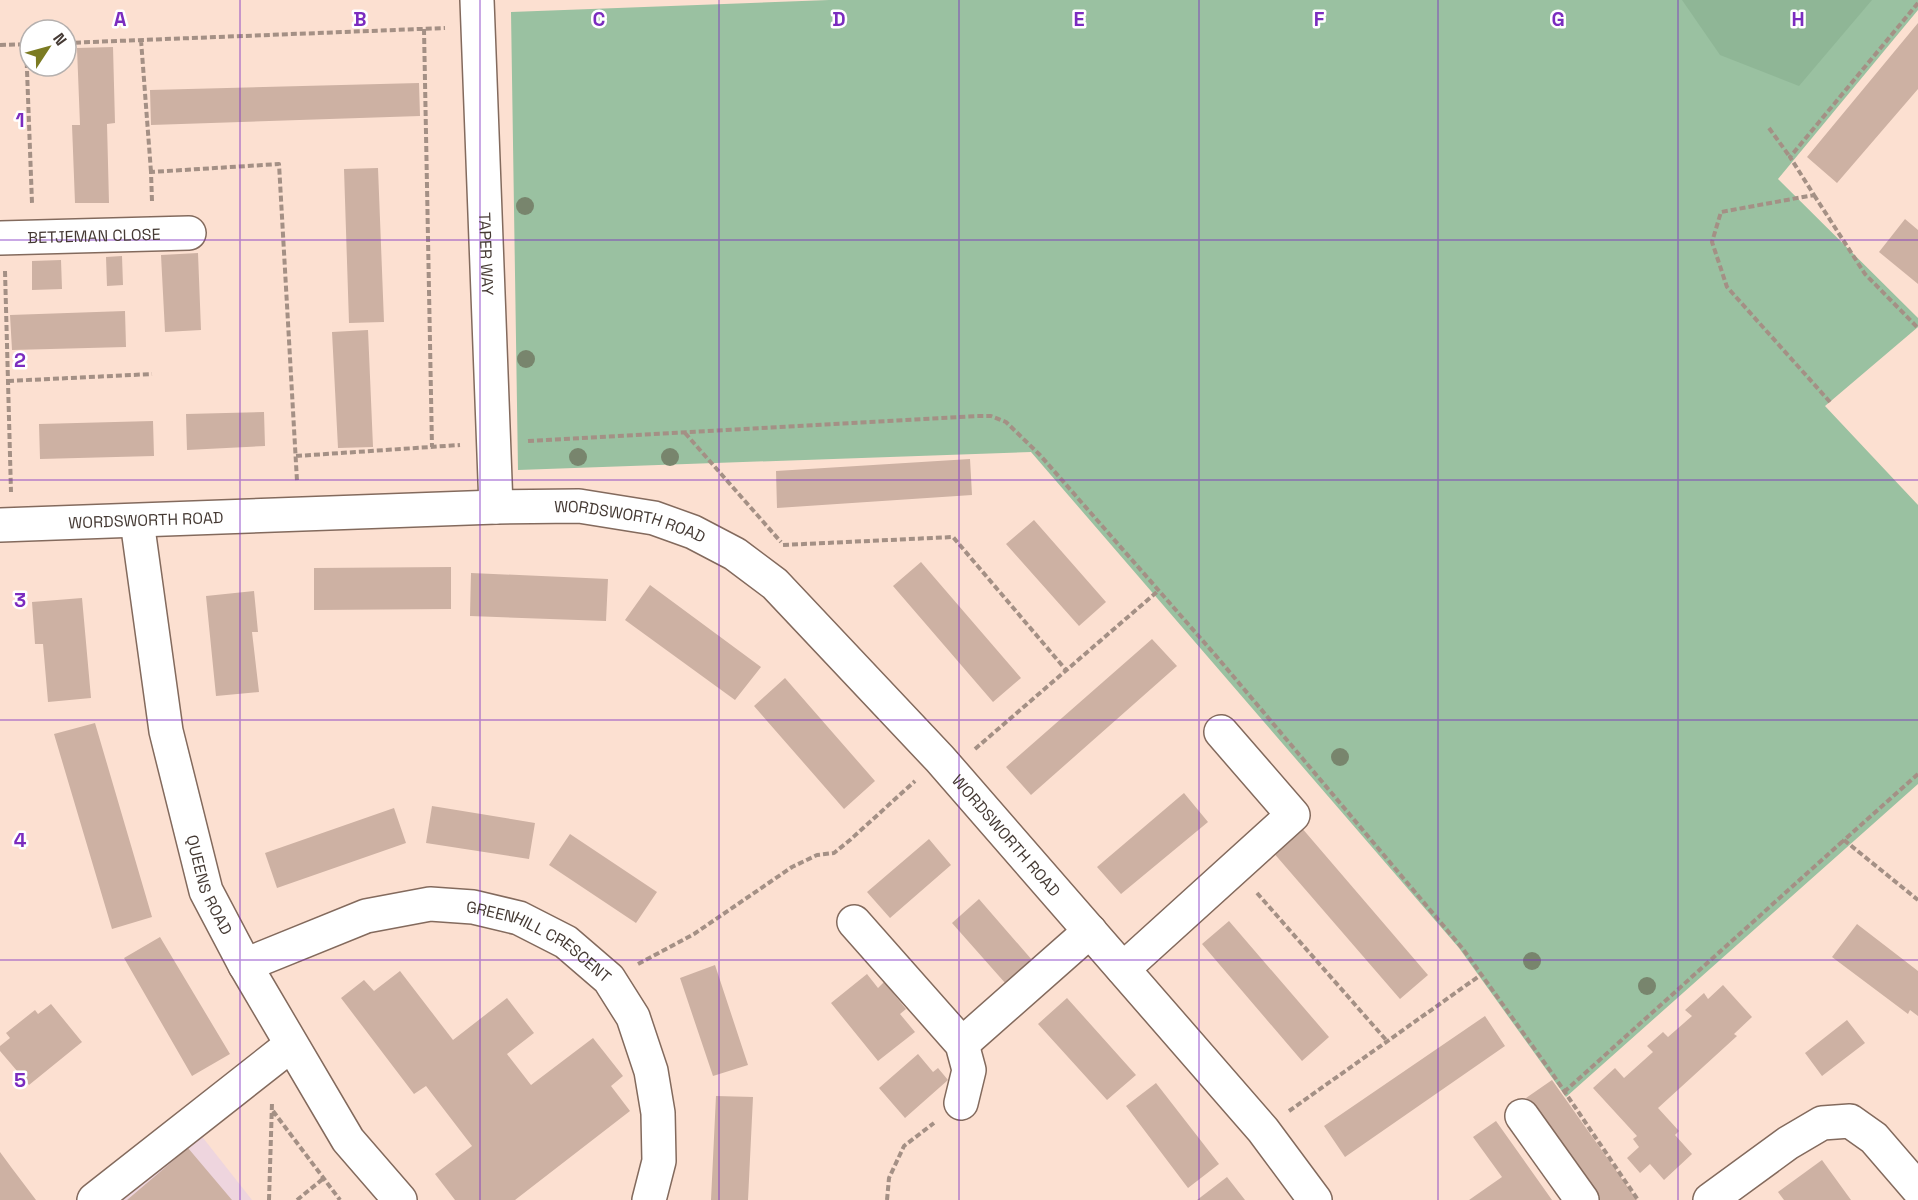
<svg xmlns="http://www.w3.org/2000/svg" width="1918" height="1200" viewBox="0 0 1918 1200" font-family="'Space Grotesk',sans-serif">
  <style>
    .commercial { fill: #eed5de }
    .green { fill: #9ac1a1 }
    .forest { fill: #8fb696 }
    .building { fill: #cdb1a3 }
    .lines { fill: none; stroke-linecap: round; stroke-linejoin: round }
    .minor-casing { stroke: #836a5d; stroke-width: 36 }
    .path { stroke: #a49085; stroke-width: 4; stroke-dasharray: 6 3; stroke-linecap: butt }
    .minor { stroke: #fff; stroke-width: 33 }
    .tree { fill: #78856d }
    .grid { fill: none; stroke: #7b2cbf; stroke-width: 1.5; stroke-opacity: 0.55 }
    .labels { text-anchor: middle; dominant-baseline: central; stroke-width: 5; stroke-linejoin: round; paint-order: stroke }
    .street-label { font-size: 16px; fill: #453a34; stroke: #fff }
    .grid-label { font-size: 20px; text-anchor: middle; font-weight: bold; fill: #7b2cbf; stroke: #fff; stroke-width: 5; stroke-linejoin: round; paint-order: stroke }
  </style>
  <rect width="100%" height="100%" fill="#fce0d1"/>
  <path class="commercial" d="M200,1134L252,1200H116Z"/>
  <path class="green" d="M829,0H1918V10L1778,179L1918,318V327L1825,406L1918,505V784L1566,1097L1459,948L1031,452L518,470L511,12Z"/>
  <path class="forest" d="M1682,0H1872L1799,86L1720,55Z"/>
  <path class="building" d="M1918,23V89L1837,183L1807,157Z
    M113,47L115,123L107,124L109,203H75L72,125H80L77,48Z
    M419,83L420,116L151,125L150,90Z
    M378,168L384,322L349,323L344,169Z
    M1905,219L1918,230V284L1879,252Z
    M198,253L201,330L165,332L161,255Z
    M122,256L123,285L107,286L106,257Z
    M61,260L62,289L32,290V261Z
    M125,311L126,347L12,350L10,315Z
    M368,330L373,447L338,448L332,332Z
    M264,412L265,446L187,450L186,414Z
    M153,421L154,456L40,459L39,424Z
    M970,459L972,495L777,508L776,471Z
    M1034,520L1106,602L1079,626L1006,544Z
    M921,562L1021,678L993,702L893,586Z
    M451,567V609L314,610V568Z
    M471,573L608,579L606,621L470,616Z
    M650,585L761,667L735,700L625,620Z
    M254,591L258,632H252L259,692L216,696L206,596Z
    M82,598L91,698L48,702L43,644H35L32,602Z
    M1152,639L1177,666L1031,795L1006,767Z
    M785,678L875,781L844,809L754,706Z
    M95,723L152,917L112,929L54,734Z
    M1184,793L1208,822L1121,894L1097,867Z
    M432,806L535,823L529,859L426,843Z
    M394,808L406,843L277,888L265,853Z
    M1301,827L1428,975L1400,999L1272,851Z
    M570,834L657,892L636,923L549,865Z
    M929,839L951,865L890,918L867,892Z
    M979,899L1032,960L1006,984L952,923Z
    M1229,921L1329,1037L1302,1061L1202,944Z
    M1857,924L1918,971V1016L1910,1010L1908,1014L1832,957Z
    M160,937L230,1054L192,1076L124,958Z
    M715,965L748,1065L713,1076L680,978Z
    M400,971L453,1040L507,998L534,1033L507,1054L531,1085L593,1038L623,1076L611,1086L630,1111L515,1200H455L435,1174L472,1146L426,1086L414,1094L341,998L364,980L374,991Z
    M867,974L878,988L884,982L906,1009L900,1014L915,1032L878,1061L831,1003Z
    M1723,985L1752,1017L1734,1034L1737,1036L1658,1108L1679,1131L1675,1135L1692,1154L1664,1180L1650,1164L1640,1173L1627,1158L1639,1147L1633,1139L1637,1136L1593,1088L1615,1068L1624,1078L1653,1052L1647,1046L1663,1032L1668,1037L1692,1016L1685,1010L1704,993L1708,999Z
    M1067,998L1136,1075L1107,1100L1038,1024Z
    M51,1004L82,1042L29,1085L0,1051V1046L10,1038L6,1033L35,1010L38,1014Z
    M1485,1016L1505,1046L1345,1157L1324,1126Z
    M1847,1020L1865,1043L1822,1076L1805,1053Z
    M918,1054L933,1072L938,1068L948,1080L905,1118L879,1088Z
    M1552,1080L1637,1200H1599L1526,1098Z
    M1156,1083L1219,1164L1188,1188L1126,1106Z
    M716,1096L753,1097L748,1200H711Z
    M1496,1121L1552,1200H1469L1502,1177L1473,1137Z
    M188,1148L232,1200H127Z
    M0,1152L11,1167L36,1200H0Z
    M1822,1160L1851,1200H1784L1778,1192Z
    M1227,1177L1245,1200H1197Z"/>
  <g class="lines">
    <defs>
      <g id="minor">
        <path id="s1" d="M477,0L496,507"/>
        <path id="s2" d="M0,238L189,233"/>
        <path id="s3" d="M137,521L166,731L206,891L245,965L348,1140L400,1200"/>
        <path id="s4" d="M0,525L496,507L579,506L654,518L693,532L735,554L775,584L940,759L1263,1130L1315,1200"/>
        <path d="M854,922L962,1044L969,1070L961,1103"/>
        <path id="s5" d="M245,965L366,916L430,904L473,907L519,918L566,942L609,979L633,1017L651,1071L658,1113L659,1161L649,1200"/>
        <path d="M1123,969L1293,815L1221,732"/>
        <path d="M962,1044L1090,931"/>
        <path d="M1522,1116L1582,1200"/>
        <path d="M94,1200L291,1045"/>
        <path d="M1710,1200L1788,1143L1822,1123L1850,1121L1874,1138L1918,1189"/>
      </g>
    </defs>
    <use href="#minor" class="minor-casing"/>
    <path class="path" d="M424,29L432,447
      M141,40L151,172
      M66,43L445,28
      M26,44L32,203
      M0,45L30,44
      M1769,128L1790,157
      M1814,195L1865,274L1918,328
      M152,201L151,172L279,164L297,481
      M5,271L11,492
      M8,381L152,374
      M1830,402L1727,287L1712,242L1721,212L1814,195L1790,157L1918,3
      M685,433L781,542
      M528,441L977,416H991L1006,422L1040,455L1217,657L1463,949L1554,1076L1638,1200
      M296,456L460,445
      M783,545L953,537L1066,670
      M975,749L1158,591
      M1918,774L1844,840L1918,900
      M1257,893L1387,1041
      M638,964L694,934L792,867L817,855L834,853L850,840L915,781
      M1564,1092L1844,840
      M273,1111L340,1200
      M1289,1111L1482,974
      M269,1200L272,1103
      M297,1200L324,1178
      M887,1200L889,1178L904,1146L934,1123"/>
    <use href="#minor" class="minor"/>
  </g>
  <g class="tree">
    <circle cx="525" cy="206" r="9"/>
    <circle cx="526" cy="359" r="9"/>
    <circle cx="578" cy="457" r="9"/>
    <circle cx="670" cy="457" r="9"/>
    <circle cx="1340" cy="757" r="9"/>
    <circle cx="1532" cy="961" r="9"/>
    <circle cx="1647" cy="986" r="9"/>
  </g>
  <path class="grid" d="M240,0V1200M480,0V1200M719,0V1200M959,0V1200M1199,0V1200M1438,0V1200M1678,0V1200M0,240H1918M0,480H1918M0,720H1918M0,960H1918"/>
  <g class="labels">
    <g class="street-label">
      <text stroke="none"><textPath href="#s2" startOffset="94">BETJEMAN CLOSE</textPath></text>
      <text stroke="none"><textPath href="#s1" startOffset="254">TAPER WAY</textPath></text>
      <text stroke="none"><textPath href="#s4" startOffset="146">WORDSWORTH ROAD</textPath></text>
      <text stroke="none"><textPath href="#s4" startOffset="632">WORDSWORTH ROAD</textPath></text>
      <text stroke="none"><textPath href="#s4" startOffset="1136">WORDSWORTH ROAD</textPath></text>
      <text stroke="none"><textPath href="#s3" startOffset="372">QUEENS ROAD</textPath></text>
      <text stroke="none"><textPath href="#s5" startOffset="314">GREENHILL CRESCENT</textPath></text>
    </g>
  </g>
  <g class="grid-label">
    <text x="120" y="26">A</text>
    <text x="360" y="26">B</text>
    <text x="599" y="26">C</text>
    <text x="839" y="26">D</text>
    <text x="1079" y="26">E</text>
    <text x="1319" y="26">F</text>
    <text x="1558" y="26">G</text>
    <text x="1798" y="26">H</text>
    <text x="20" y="127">1</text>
    <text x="20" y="367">2</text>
    <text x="20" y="607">3</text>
    <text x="20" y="847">4</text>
    <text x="20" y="1087">5</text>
  </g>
  <g transform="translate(48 48) rotate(54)"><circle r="28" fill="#ffffff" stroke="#b5b0ae" stroke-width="1.5"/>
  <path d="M0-4.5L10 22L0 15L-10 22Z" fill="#7b7b22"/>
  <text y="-9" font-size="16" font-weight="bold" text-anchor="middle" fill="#453a34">N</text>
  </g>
</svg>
